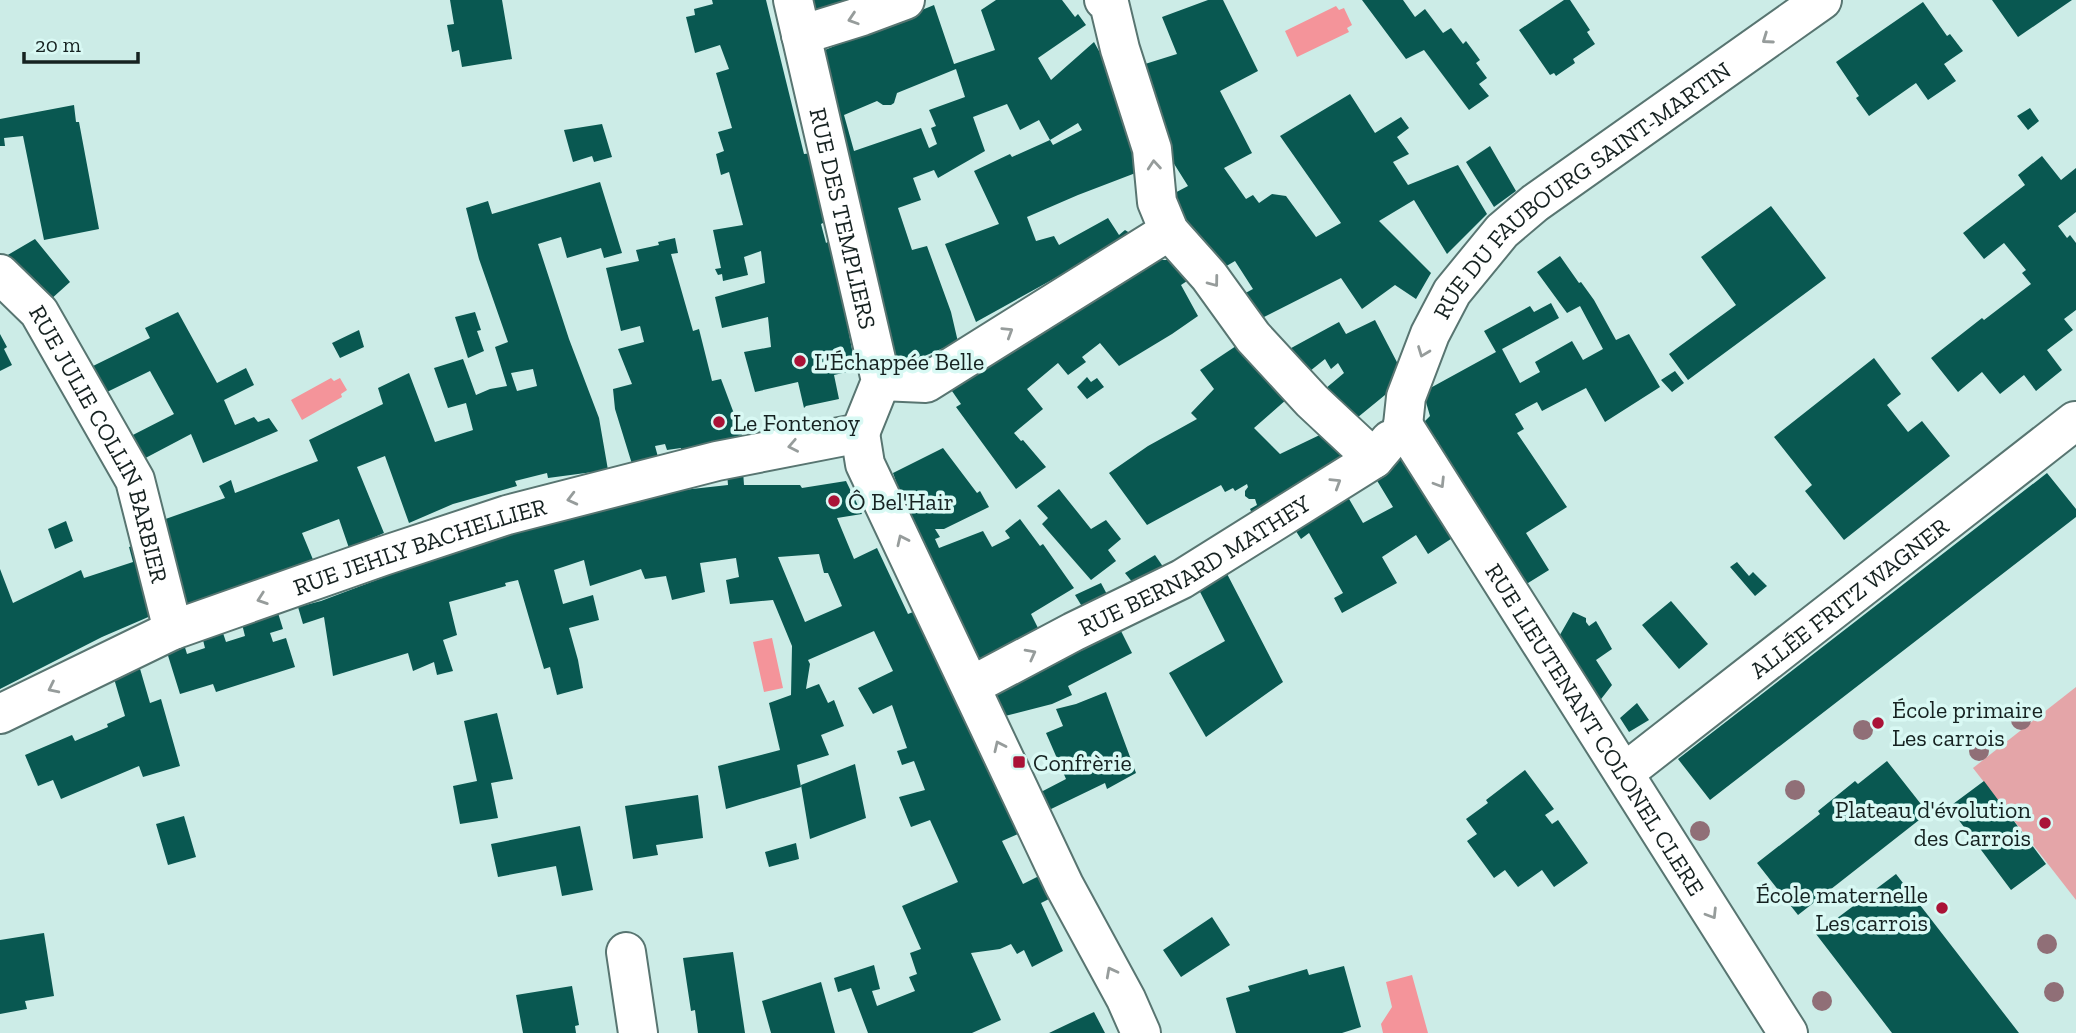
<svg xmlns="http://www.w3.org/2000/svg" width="2076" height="1033" viewBox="0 0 2076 1033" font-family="'Zilla Slab',serif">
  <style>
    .green { fill: #e4a5a8 }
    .water { fill: #f4949a }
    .building { fill: #095851; fill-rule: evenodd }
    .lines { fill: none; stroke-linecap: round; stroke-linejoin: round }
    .minor-casing { stroke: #587571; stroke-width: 42 }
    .minor { stroke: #fff; stroke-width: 38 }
    .tree { fill: #906f77 }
    .oneway { stroke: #969c9b }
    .poi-dot { fill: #aa1337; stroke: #d9f9f4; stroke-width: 2.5 }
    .labels { text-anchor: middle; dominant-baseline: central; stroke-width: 7; stroke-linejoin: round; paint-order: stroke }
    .street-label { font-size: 24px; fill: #162221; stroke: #d9f9f4 }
    .poi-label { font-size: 24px; fill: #162221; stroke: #d9f9f4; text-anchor: start }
  </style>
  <rect width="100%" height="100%" fill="#ccece7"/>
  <path class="green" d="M2076,687V900L1973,768Z"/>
  <path class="water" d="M1336,6L1339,10L1344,8L1352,25L1347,28L1349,32L1297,57L1285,31Z
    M331,378L334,381L340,378L347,390L341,394L342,397L302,420L291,400Z
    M772,638L783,688L764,692L753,642Z
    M1412,975L1428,1033H1383L1381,1024L1392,1007L1386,982Z"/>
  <path class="building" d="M450,0H502L512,59L462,67L459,50L452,52L447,25L454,24Z
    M712,0H766L804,154L813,153L825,222L821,224L826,243L831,240L856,370L834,375L839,399L806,406L804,408L798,382L755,392L744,352L771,347L768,317L722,328L715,297L765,283L761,251L744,257L748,275L723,281L722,274L718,275L715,269L721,268L713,230L743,225L729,172L721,175L716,154L724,151L718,132L732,128L716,73L729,69L720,45L695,53L686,17L695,15L694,9L713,4Z
    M806,0H873L810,18Z
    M996,0H1062L1075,17L1078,14L1086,25L1038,58L1051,80L1094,42L1125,98L1146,169L1078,195L1027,217L1036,241L1054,236L1059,245L1108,218L1119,235L1125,230L1133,235L976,322L945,244L999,224L974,171L1010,154L1012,157L1050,140L1053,145L1082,130L1078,123L1050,140L1039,120L1020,130L1007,104L973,117L985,151L938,178L934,170L913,178L921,200L898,208L912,250L927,246L951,312L958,342L922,357L887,368L820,52L934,5L954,64L995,50L981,10ZM956,69L965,97L929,110L936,126L931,128L937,144L929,148L921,128L854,151L844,115L877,101L883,105H891L894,103L897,93Z
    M1208,0H1223L1258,71L1220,91L1252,153L1224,168L1246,199L1253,195L1259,203L1272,194L1286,196L1316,237L1341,223L1280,136L1350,94L1375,133L1401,117L1409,128L1397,137L1409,154L1393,162L1408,185L1458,165L1487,214L1447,254L1414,200L1379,221L1431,273L1416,299L1395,285L1362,309L1341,278L1256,321L1238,297L1253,289L1235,261L1218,271L1169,196L1188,186L1171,159L1145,64L1177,54L1162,17Z
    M1362,0H1403L1415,17L1425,9L1443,33L1451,28L1463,44L1466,41L1480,60L1476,63L1487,78L1479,84L1489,96L1469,110L1424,50L1406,59Z
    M1564,0H1570L1590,30L1587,32L1595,44L1573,59L1575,63L1556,76L1554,73L1550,75L1519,30Z
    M1992,0H2072L2018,37Z
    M1923,2L1947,36L1950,34L1963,51L1944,64L1956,81L1928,100L1916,83L1869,116L1856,98L1859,96L1836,62Z
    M74,105L76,122H79L99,229L44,240L23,136L4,138L5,146H0V119Z
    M2030,108L2039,121L2028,130L2017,116Z
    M602,124L612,157L594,162L592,156L573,162L564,130Z
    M1490,146L1516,191L1494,207L1466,162Z
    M2042,156L2061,180L2076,168V212L2058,226L2067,238L2070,235L2076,243V310L2064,319L2073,330L2047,350L2062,370L2036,391L2024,375L2000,394L1982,372L1958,392L1931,358L1982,318L1984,320L2031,284L2022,273L2026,270L2004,243L1984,259L1963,233L2025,185L2018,175Z
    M600,182L622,253L604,258L601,248L567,258L561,237L538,244L569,339L599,418L608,470L548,478L547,473L515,481L517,486L453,504L409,523L385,456L357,467L384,533L349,548L339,519L302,533L314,562L178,608L157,522L225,498L219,486L231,480L235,493L318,461L309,440L383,404L378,388L409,373L435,442L473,430L466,403L448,408L434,368L463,359L476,395L490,389L507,386L495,347L508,342L479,259L466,208L488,201L492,214ZM533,369L537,386L517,391L511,373Z
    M1771,206L1826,278L1688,380L1669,354L1736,305L1701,257Z
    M675,238L678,253L671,254L693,331L699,329L712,381L721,379L742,435L681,450V448L667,450L665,444L655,446L658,457L632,464L615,409L613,389L632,384L618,349L644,342L640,326L621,331L606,268L639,261L636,250L659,245L658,242Z
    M35,239L70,282L49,301L6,256Z
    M1560,256L1579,283L1581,282L1594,300L1616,340L1629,334L1660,387L1605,422L1586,388L1542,411L1537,402L1515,414L1524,429L1517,433L1567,507L1526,533L1549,570L1523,586L1432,447L1439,443L1424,422L1430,416L1423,392L1496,352L1484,331L1530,306L1534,312L1551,303L1559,318L1502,349L1520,383L1540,372L1535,362L1572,341L1583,360L1603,349L1580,306L1567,313L1537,272Z
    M1158,260H1175L1190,279L1181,285L1198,316L1172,334L1119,366L1100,343L1082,357L1086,362L1068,375L1058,363L1027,389L1043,409L1014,433L1021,441L1023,440L1046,467L1016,489L956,407L961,404L945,381Z
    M178,312L217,383L246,368L254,385L224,400L235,425L254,417L258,422L269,418L278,431L203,463L191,434L136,463L125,439L174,414L150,371L105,393L93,366L150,338L145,328Z
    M475,312L481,330L477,331L484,351L468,358L455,317Z
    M1375,320L1400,368L1396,386L1352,422L1319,394L1344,373L1338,363L1331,369L1325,359L1310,371L1282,353L1339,322L1346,334Z
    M359,330L364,347L340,358L332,343Z
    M0,334L7,347L4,349L12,365L0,371Z
    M1239,344L1287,399L1254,428L1280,454L1326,432L1349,463L1254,518L1250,509L1257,505L1255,499H1249L1245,496V491L1248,487L1247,484L1235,491L1233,488L1225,492L1221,485L1147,525L1109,473L1148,446L1197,419L1191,413L1214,389L1200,370Z
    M1874,358L1901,394L1887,405L1908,432L1922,421L1950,456L1844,540L1805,491L1812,485L1774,437Z
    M1675,371L1684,383L1672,392L1661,380Z
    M1087,377L1091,382L1097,378L1104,387L1087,399L1077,387Z
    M943,448L977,493L980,491L989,507L944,529H935L940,537L935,539L939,548L983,531L992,547L1010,538L1005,531L1020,519L1040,546L1043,544L1074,588L1031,614L1041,634L980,663L908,515L893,473Z
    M1404,456L1460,533L1428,554L1416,535L1382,557L1397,583L1342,613L1334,598L1343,593L1309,533L1301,539L1292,525L1345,492L1363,523L1393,507L1373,474Z
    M743,471L744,485H800L802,488L846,481L862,514L837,518L854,559L877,548L908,614L913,612L1018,834L1002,841L1023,884L1039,876L1049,899L1041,903L1063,951L1032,967L1024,950L1017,954L1011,944L1000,949L971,953L1001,1020L972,1033H868L851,988L838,992L834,978L874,965L880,989L872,991L877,1006L915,991L909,977L917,974L910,953L921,949L902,906L958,882L930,820L911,827L899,797L925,790L914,761L902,765L897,751L907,748L892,705L873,714L858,688L893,671L874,631L808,660L810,664L806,689L819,684L828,703L834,700L844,726L821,735L829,755L797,765L801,787L726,809L718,766L780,750L769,703L791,695L792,646L773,600L730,604L726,580L739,577L736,558L700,563L705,592L672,600L666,576L645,579L641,569L590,586L584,560L554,570L563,604L593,595L599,620L569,628L578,660L583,688L557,695L550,667L544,669L518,580L505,583L506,586L449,602L457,635L443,640L453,671L437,675L434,662L413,671L408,653L333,676L324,617L303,624L298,607L321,601L419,564L415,551L665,492L728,485L727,473ZM819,554L824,573H828L842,606L805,622L778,557Z
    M2047,473L2076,509V517L1710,800L1678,759Z
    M1059,489L1091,529L1106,520L1121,539L1108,550L1116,561L1091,580L1042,524L1048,518L1037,506Z
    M66,521L73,541L55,549L48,529Z
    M145,542L153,615L102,637L0,689V569L13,603L81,570L84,578L133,562L129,547Z
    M1155,555L1166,571L1137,588L1125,573Z
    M1737,562L1749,576L1753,572L1767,586L1755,596L1730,567Z
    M1224,568L1283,682L1206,737L1169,673L1225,641L1196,584Z
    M1101,583L1111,602L1086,613L1075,595Z
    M1671,601L1708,644L1679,669L1642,625Z
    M1573,612L1586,618V622L1589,626L1596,621L1612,649L1596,660L1612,685L1598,703L1557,640Z
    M278,613L283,629L270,633L273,642L286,638L295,667L216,692L213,684L180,694L165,646L183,641L187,654L205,648L202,636L222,630L226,642L245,636L242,624Z
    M1119,627L1132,653L1068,686L1072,695L1052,704L1005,716L991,686Z
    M136,655L150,703L161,699L180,766L143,777L139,766L61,799L53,780L38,786L25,755L72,735L75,741L108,727L107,724L125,716L110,665Z
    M1106,692L1136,773L1107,789L1105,783L1049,810L1041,792L1066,779L1046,733L1063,726L1056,709L1076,704Z
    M1637,703L1649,720L1629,732L1620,718Z
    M497,713L513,779L491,783L498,818L460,824L453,786L477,781L464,721Z
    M1887,761L1928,813L1798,915L1757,863L1820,814L1818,811L1855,781L1858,784Z
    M855,764L866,818L810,839L801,785Z
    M1525,770L1554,809L1545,815L1552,824L1558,820L1588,863L1554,887L1542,870L1518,887L1505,870L1494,878L1467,841L1477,834L1466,819L1488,803L1486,800Z
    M1984,781L2046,864L2011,890L1949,807Z
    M698,795L703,838L656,845L658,855L633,859L625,806Z
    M184,816L196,857L168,865L156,824Z
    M580,826L593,890L562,896L556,866L498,877L491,844Z
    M796,843L799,859L769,867L765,852Z
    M1896,874L2019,1033H1892L1816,934Z
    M1212,917L1230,945L1181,977L1163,950Z
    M44,933L54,996L25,1001L27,1009L0,1014V940Z
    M733,952L745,1033H698L695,1010L691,1011L683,958Z
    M1344,966L1361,1027L1342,1033H1236L1226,998L1250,991L1248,986L1307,969L1309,975Z
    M821,982L835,1033H771L762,1001Z
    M572,986L579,1025L575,1026L576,1033H523L516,995Z
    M1094,1012L1105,1033H1049L1070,1023Z"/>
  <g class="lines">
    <defs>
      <g id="minor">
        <path id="s1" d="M793,0L881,381L860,433"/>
        <path d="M1104,0L1109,3L1120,49L1152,149L1157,202L1169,231L1209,276L1253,337L1312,401L1374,459"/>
        <path d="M801,35L862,16L905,0"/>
        <path id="s2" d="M0,274L39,312L135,480L173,630"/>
        <path d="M881,381L926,383L1169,231"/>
        <path id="s3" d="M1403,425L1788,1033"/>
        <path id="s4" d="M1403,425L1406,397L1430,334L1452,292L1502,231L1535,203L1822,0"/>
        <path d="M860,433L865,464L1064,885L1126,999L1141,1033"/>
        <path id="s5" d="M971,686L1073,632L1182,579L1374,459L1390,440"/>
        <path id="s6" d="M0,714L173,630L383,556L507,515L717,461L860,433"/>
        <path id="s7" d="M1624,773L2075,421"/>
        <path d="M626,952L638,1033"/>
      </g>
    </defs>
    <use href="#minor" class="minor-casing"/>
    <use href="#minor" class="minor"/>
  </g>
  <g class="tree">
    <circle cx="2021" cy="720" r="10"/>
    <circle cx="1863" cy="730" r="10"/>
    <circle cx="1979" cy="751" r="10"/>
    <circle cx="1795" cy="790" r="10"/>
    <circle cx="1700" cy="831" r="10"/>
    <circle cx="2047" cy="944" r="10"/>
    <circle cx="2054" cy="992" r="10"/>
    <circle cx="1822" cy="1001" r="10"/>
  </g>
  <defs><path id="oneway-chevron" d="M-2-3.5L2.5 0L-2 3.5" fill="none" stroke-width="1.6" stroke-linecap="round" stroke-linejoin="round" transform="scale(1.75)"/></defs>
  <g class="oneway">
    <use href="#oneway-chevron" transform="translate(853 19) rotate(162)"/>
    <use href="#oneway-chevron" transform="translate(1767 39) rotate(145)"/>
    <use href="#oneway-chevron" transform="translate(1154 165) rotate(-95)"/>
    <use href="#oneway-chevron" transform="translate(1214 282) rotate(53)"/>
    <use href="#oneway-chevron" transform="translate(1008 332) rotate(-32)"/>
    <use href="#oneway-chevron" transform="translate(1423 352) rotate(111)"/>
    <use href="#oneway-chevron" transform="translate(793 446) rotate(169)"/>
    <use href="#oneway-chevron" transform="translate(1336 483) rotate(-32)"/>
    <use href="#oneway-chevron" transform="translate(1440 483) rotate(58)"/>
    <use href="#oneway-chevron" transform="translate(572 499) rotate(166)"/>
    <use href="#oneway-chevron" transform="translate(902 540) rotate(-115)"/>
    <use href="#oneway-chevron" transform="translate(262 599) rotate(161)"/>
    <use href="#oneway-chevron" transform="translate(1031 654) rotate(-28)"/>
    <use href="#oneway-chevron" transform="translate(53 688) rotate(154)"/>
    <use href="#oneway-chevron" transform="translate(999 746) rotate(-115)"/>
    <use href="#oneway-chevron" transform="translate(1712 914) rotate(58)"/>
    <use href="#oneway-chevron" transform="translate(1111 972) rotate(-118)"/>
  </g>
  <g class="poi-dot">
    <circle cx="800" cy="361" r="7"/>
    <circle cx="719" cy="422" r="7"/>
    <circle cx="834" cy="501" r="7"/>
    <circle cx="1878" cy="723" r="7"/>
    <rect x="1012" y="755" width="14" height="14" rx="3.5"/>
    <circle cx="2045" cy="823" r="7"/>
    <circle cx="1942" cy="908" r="7"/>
  </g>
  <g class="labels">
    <g class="street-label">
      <text stroke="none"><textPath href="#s4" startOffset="308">RUE DU FAUBOURG SAINT-MARTIN</textPath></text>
      <text stroke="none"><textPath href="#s1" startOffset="224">RUE DES TEMPLIERS</textPath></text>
      <text stroke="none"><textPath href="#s2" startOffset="201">RUE JULIE COLLIN BARBIER</textPath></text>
      <text stroke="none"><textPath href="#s6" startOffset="453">RUE JEHLY BACHELLIER</textPath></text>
      <text stroke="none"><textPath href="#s5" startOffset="254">RUE BERNARD MATHEY</textPath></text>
      <text stroke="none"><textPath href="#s7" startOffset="285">ALLÉE FRITZ WAGNER</textPath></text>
      <text stroke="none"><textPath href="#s3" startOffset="360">RUE LIEUTENANT COLONEL CLERE</textPath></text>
    </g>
    <g class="poi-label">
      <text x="814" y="361">L'Échappée Belle</text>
      <text x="733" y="422">Le Fontenoy</text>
      <text x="848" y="501">Ô Bel'Hair</text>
      <text x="1892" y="709">École primaire<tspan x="1892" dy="28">Les carrois</tspan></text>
      <text x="1033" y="762">Confrèrie</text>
      <text x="2031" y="809" text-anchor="end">Plateau d'évolution<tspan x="2031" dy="28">des Carrois</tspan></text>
      <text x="1928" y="894" text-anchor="end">École maternelle<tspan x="1928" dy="28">Les carrois</tspan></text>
    </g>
  </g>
  <path d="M24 52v10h114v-10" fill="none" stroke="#162221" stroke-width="3.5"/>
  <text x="35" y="52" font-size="21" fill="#162221" stroke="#d9f9f4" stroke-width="5" paint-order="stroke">20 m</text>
</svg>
